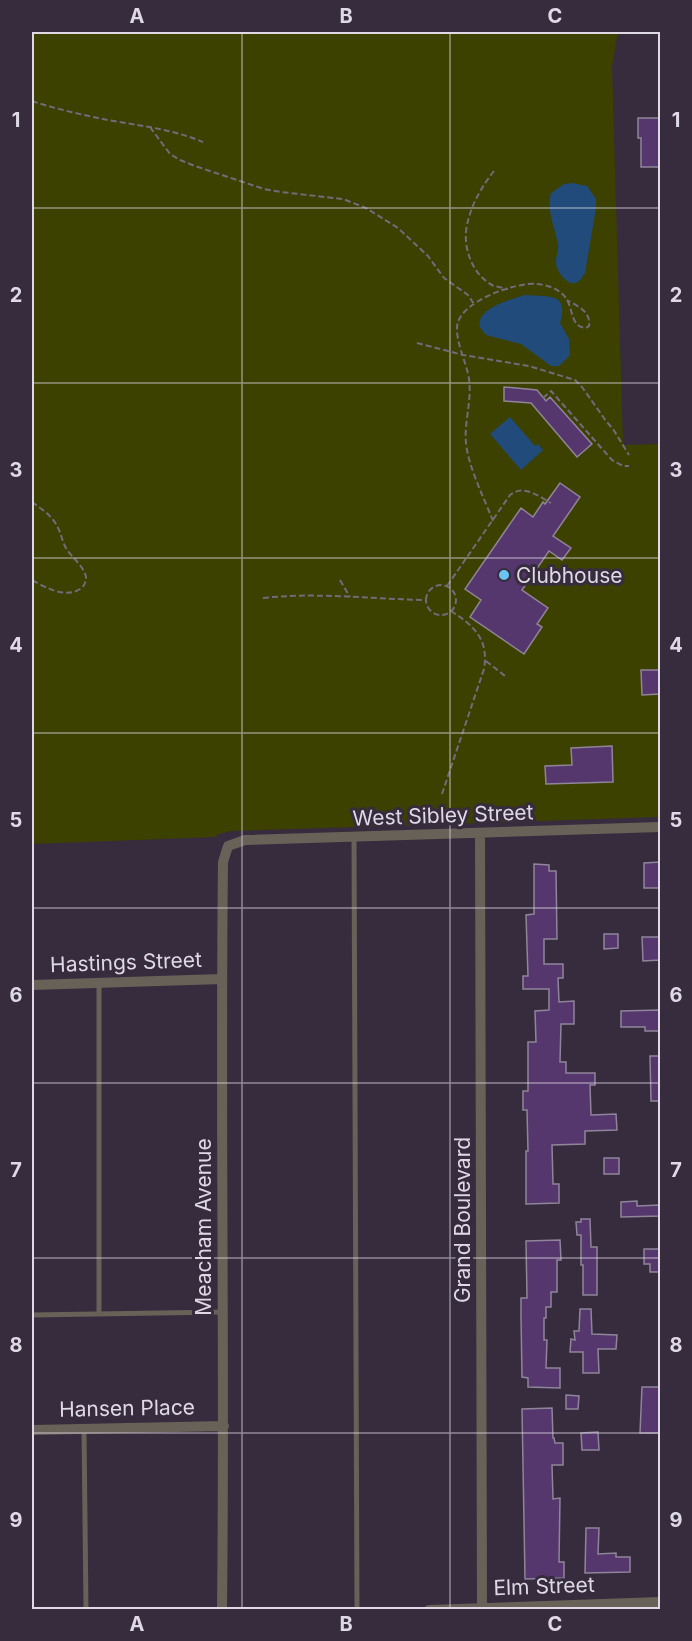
<svg xmlns="http://www.w3.org/2000/svg" width="692" height="1641" viewBox="0 0 692 1641" font-family="Inter,sans-serif">
  <style>
    .green { fill: #3c4100 }
    .water { fill: #204b7a }
    .building { fill: #55376d; stroke: #8f859a; stroke-width: 1.5 }
    .lines { fill: none; stroke-linecap: round; stroke-linejoin: round }
    .path { stroke: #736a7a; stroke-width: 2; stroke-dasharray: 6 3; stroke-linecap: butt }
    .lane { stroke: #676158; stroke-width: 5 }
    .street { stroke: #676158; stroke-width: 10 }
    .grid { fill: none; stroke: #dfd9e5; stroke-width: 1.5; stroke-opacity: 0.55 }
    .poi-dot { fill: #6ac3f1; stroke: #362c3e; stroke-width: 2 }
    .labels { text-anchor: middle; dominant-baseline: central; stroke-width: 6; stroke-linejoin: round; paint-order: stroke }
    .poi-label { font-size: 21px; fill: #dfd9e5; stroke: #362c3e; text-anchor: start }
    .street-label { font-size: 21px; fill: #dfd9e5; stroke: #362c3e }
    .neatline { fill: none; stroke: #dfd9e5; stroke-width: 2 }
    .grid-label { font-size: 20px; text-anchor: middle; font-weight: bold; fill: #dfd9e5 }
  </style>
  <rect width="100%" height="100%" fill="#362c3e"/>
  <path class="green" d="M32,32H618L612,66L623,445L660,444V817L231,831L219,834L215,837L32,844Z"/>
  <path class="water" d="M572,183L587,186L596,199V208L585,273C582,277 580,282 575,283C566,285 557,271 556,264C555,258 559,251 558,245C555,227 546,211 551,193L564,184Z
    M525,295C549,297 569,292 560,323L569,339L570,355L559,366H551L521,344L486,335C484,332 481,330 480,327C475,308 513,299 525,295Z
    M510,417L535,446L538,444L543,450L521,470L490,434Z"/>
  <path class="building" d="M638,118H660V167H641V138H638Z
    M504,387L537,390L546,401L550,397L592,444L577,457L531,403L504,401Z
    M560,483L580,497L553,536L571,548L562,560L549,551L522,590L548,608L537,624L542,627L524,654L470,617L481,600L465,589L521,508L533,517L543,502L545,504Z
    M641,670H660V694L642,695Z
    M612,746L613,782L546,784L545,766L572,765L571,748Z
    M660,862V888H644V863Z
    M534,864L549,865V871H556L557,939H544V964H563V978H558L559,1002L574,1001V1024H561L560,1062H566V1073H595V1085H590L591,1115L616,1114L617,1130L585,1131V1144L552,1145L553,1184H559V1203L526,1204V1151H528L527,1110H523V1091H528V1042H536L535,1011L549,1010V989H523V976H528L526,915L534,914Z
    M604,934H618V948L604,949Z
    M642,937H660V960L643,961Z
    M660,1010V1031H645V1027H621V1011Z
    M650,1056H660V1101H651Z
    M604,1158H619V1174H604Z
    M637,1201V1206L660,1205V1216L621,1217V1202Z
    M581,1219H590L591,1247H597V1295H583V1265H581V1235H577L576,1222H581Z
    M560,1240L561,1260H557V1292H551V1307H546V1318H544V1340H547L546,1368H560V1388L528,1387V1378L522,1377L521,1317V1298H527L526,1241Z
    M644,1249H660V1272H650V1264H644Z
    M580,1309H591L592,1334L617,1335L616,1349H598L599,1373H583V1352H570L571,1339L575,1340L574,1331H579Z
    M642,1387H660V1433H640Z
    M566,1395L579,1396L578,1409H566Z
    M552,1408L553,1438H554L555,1443H563V1465H552L553,1499L560,1498L559,1562H564V1578L525,1579L522,1409Z
    M598,1432L599,1450H582L581,1433Z
    M586,1528H599L598,1554L616,1553V1557H630V1572L585,1573Z"/>
  <g class="lines">
    <path class="path" d="M32,101C56,109 83,115 108,120C141,126 172,129 203,142
      M150,127L170,154L180,160L195,166L264,189L281,192L343,199L366,208L398,228L428,256L444,278L468,295L474,304
      M494,171C483,185 472,203 468,221C461,244 471,275 494,286C498,287 503,288 508,289
      M417,343L463,355L529,366L575,380L582,387L606,421L613,429L629,455
      M543,398L551,391L612,460L623,466H629
      M32,502C40,508 50,514 56,524C61,532 62,542 67,550C73,558 84,567 86,577C86,581 85,586 80,589C65,599 45,587 32,580
      M493,521C484,498 468,466 466,443C464,422 472,401 469,379C467,363 453,337 458,322C465,300 516,282 536,284C548,285 561,289 567,300C573,310 571,327 586,328L589,326C591,311 577,306 567,300
      M340,580L350,597
      M426 600a15 15 0 1 1 30 0a15 15 0 1 1-30 0Z
      M447,586L510,495C524,484 538,496 551,503
      M263,598C317,592 371,599 425,600
      M486,661L505,676
      M442,794L484,669C489,639 474,626 451,611"/>
    <path class="lane" d="M354,837L357,1610
      M99,1314V983
      M32,1315L223,1312
      M84,1429L86,1610"/>
    <path class="street" d="M480,833L482,1608
      M32,985L222,979
      M32,1430L224,1426
      M222,1610C225,1360 220,1111 223,862L228,846L245,840L660,827
      M429,1610L660,1602"/>
  </g>
  <path class="grid" d="M242,32V1610M450,32V1610M32,208H660M32,383H660M32,558H660M32,733H660M32,908H660M32,1083H660M32,1258H660M32,1433H660"/>
  <circle class="poi-dot" cx="504" cy="575" r="6"/>
  <g class="labels">
    <g class="poi-label">
      <text x="516" y="575">Clubhouse</text>
    </g>
    <g class="street-label">
      <text transform="translate(443 815) rotate(-2)">West Sibley Street</text>
      <text transform="translate(126 962) rotate(-2)">Hastings Street</text>
      <text transform="translate(462 1220) rotate(-90)">Grand Boulevard</text>
      <text transform="translate(203 1227) rotate(-90)">Meacham Avenue</text>
      <text transform="translate(127 1408) rotate(-1)">Hansen Place</text>
      <text transform="translate(544 1586) rotate(-2)">Elm Street</text>
    </g>
  </g>
  <rect width="692" height="1641" fill="none" stroke="#362c3e" stroke-width="66"/>
  <rect x="33" y="33" width="626" height="1575" class="neatline"/>
  <g class="grid-label">
    <text x="137" y="23">A</text>
    <text x="346" y="23">B</text>
    <text x="555" y="23">C</text>
    <text x="16" y="127">1</text>
    <text x="676" y="127">1</text>
    <text x="16" y="302">2</text>
    <text x="676" y="302">2</text>
    <text x="16" y="477">3</text>
    <text x="676" y="477">3</text>
    <text x="16" y="652">4</text>
    <text x="676" y="652">4</text>
    <text x="16" y="827">5</text>
    <text x="676" y="827">5</text>
    <text x="16" y="1002">6</text>
    <text x="676" y="1002">6</text>
    <text x="16" y="1177">7</text>
    <text x="676" y="1177">7</text>
    <text x="16" y="1352">8</text>
    <text x="676" y="1352">8</text>
    <text x="16" y="1527">9</text>
    <text x="676" y="1527">9</text>
    <text x="137" y="1631">A</text>
    <text x="346" y="1631">B</text>
    <text x="555" y="1631">C</text>
  </g>
</svg>
